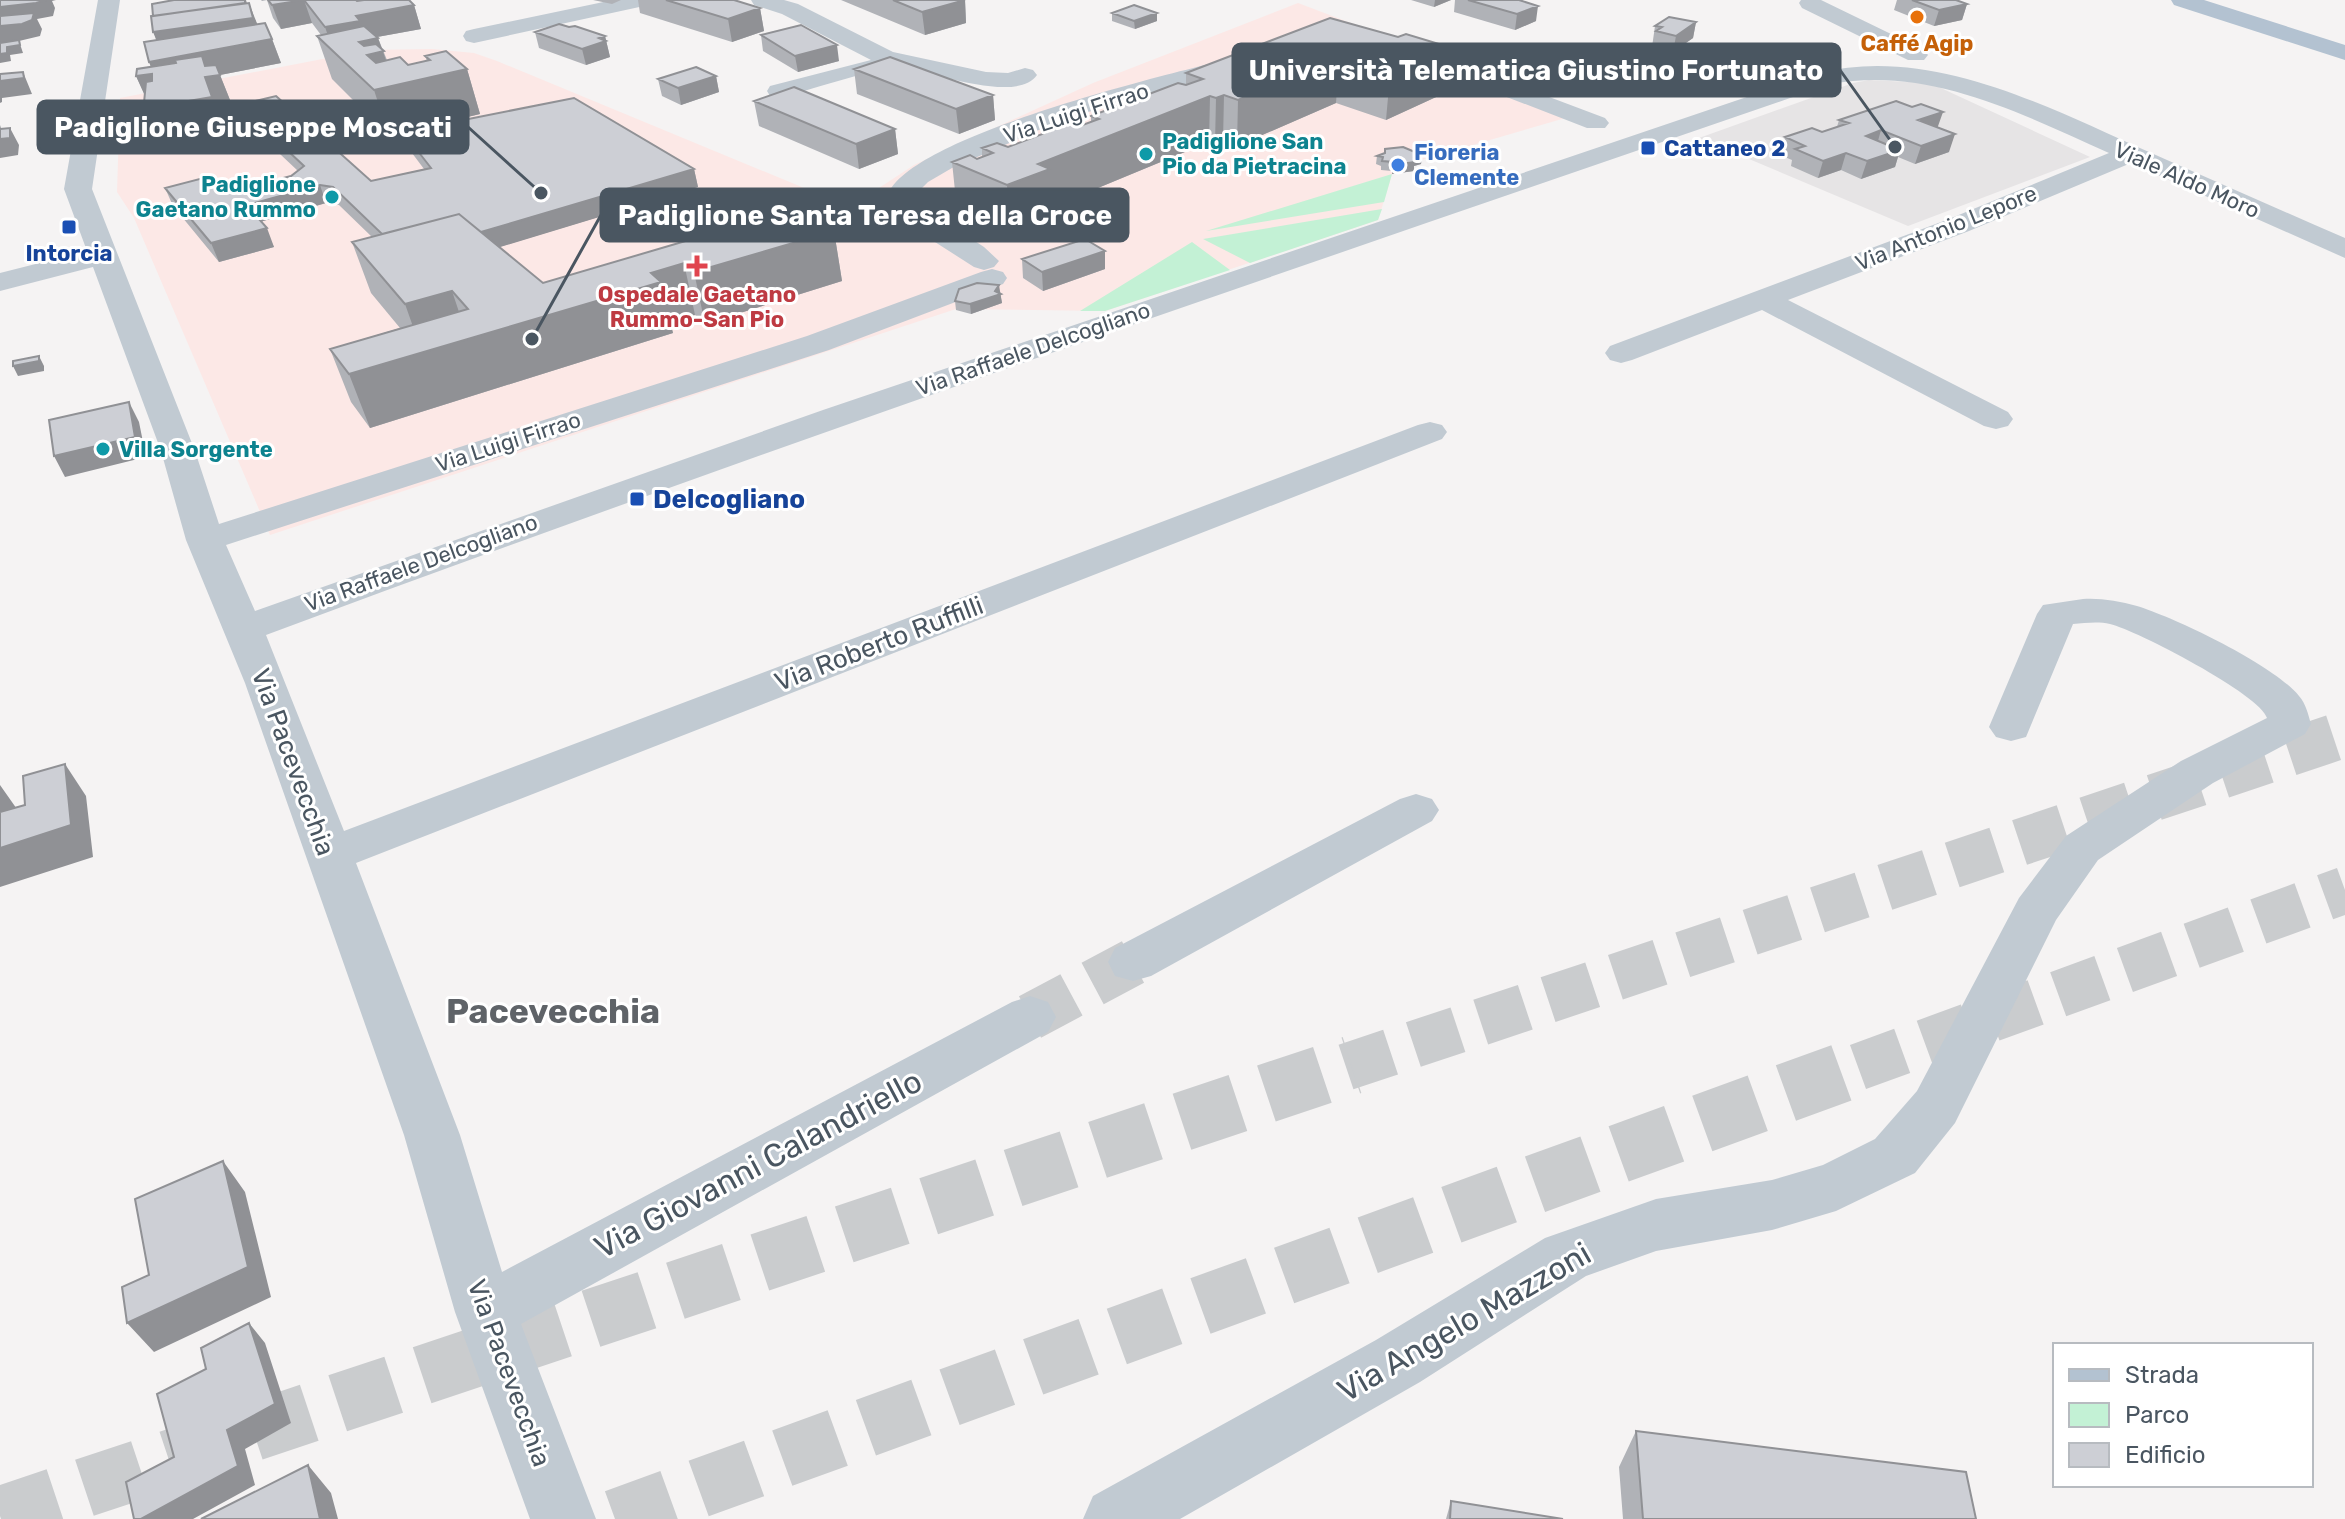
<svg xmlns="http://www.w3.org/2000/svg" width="2345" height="1519" viewBox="0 0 2345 1519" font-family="Rubik,sans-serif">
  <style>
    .education { fill: #e6e4e5 }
    .medical { fill: #fce8e6 }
    .green { fill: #c3f1d5 }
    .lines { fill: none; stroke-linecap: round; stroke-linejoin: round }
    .minor-tunnel { stroke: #caccce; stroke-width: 47; stroke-dasharray: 47 24; stroke-linecap: butt }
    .highway-tunnel-far1 { stroke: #caccce; stroke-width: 47; stroke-dasharray: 47 24; stroke-linecap: butt }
    .highway-tunnel { stroke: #caccce; stroke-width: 59; stroke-dasharray: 59 30; stroke-linecap: butt }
    .minor { fill: #c1cad2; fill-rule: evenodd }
    .major { fill: #b3c2d1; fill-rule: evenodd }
    .wall { fill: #b0b2b7 }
    .shaded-wall { fill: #909195 }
    .building { fill: #cdcfd5; stroke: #909195; stroke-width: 2 }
    .food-dot { fill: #e8710a; stroke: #fff; stroke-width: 3 }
    .transit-dot { fill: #1a4fb4; stroke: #fff; stroke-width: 3 }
    .culture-dot { fill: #0f9aa8; stroke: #fff; stroke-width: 3 }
    .shop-dot { fill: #3f7fe0; stroke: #fff; stroke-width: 3 }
    .health-dot { fill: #e0444e; stroke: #fff; stroke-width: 3 }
    .labels { text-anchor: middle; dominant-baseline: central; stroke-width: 6; stroke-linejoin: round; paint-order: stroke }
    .far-food-label { font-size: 22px; font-weight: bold; fill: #c56008; stroke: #fff }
    .far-street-label { font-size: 22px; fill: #4a5661; stroke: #fff }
    .far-culture-label { font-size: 22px; font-weight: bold; fill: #0d838f; stroke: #fff; text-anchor: start }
    .far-transit-label { font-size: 22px; font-weight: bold; fill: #164399; stroke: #fff; text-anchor: start }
    .far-shop-label { font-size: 22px; font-weight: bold; fill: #366cbe; stroke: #fff; text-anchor: start }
    .far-health-label { font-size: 22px; font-weight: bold; fill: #be3a42; stroke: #fff }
    .transit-label { font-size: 26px; font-weight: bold; fill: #164399; stroke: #fff; text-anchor: start }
    .street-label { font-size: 26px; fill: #4a5661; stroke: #fff }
    .near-street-label { font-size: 32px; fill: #4a5661; stroke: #fff }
    .district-label { font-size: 34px; font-weight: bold; fill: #5f6368; stroke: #fff }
    .leader { fill: none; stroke: #4a5661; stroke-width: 3 }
    .callout-dot { fill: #4a5661; stroke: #fff; stroke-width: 3 }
    .callout { fill: #4a5661; stroke: #4a5661; stroke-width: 3 }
    .callout-label { font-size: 28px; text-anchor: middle; font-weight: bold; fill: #fff }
  </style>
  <rect width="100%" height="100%" fill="#f5f3f3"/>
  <path class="education" d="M1869,80L1930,83L2090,157L1908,226L1699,138L1853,83Z"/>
  <path class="medical" d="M1298,3L1586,112L1394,168L1378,220L1105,311L956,309L270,535L134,218L117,192L120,98L369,50L432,49L474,53L497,61L850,207L914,165L1093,83Z"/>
  <path class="green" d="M1392,174L1384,202L1206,231Z
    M1382,209L1378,220L1250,263L1203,239Z
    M1192,242L1230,270L1105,311H1080Z"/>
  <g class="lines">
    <path class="minor-tunnel" d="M1030,1017L1133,962"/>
    <path class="highway-tunnel-far1" d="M1346,1067L2345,734
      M1858,1067L2345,890"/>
    <path class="highway-tunnel" d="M0,1516L1352,1065
      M615,1519L1863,1065"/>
    <path class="minor" d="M98,0H120L92,189L195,451L219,524L807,336L981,272L992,269L1003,272L1007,278L1003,284L829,350L226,545L255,611L823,410L1818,73C1932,45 2047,107 2149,152C2215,181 2280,210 2345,238V258L2131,163L1969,231L1788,300L2008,412L2013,419L2008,426L1996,429L1984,426L1762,310L1632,360L1621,363L1610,360L1605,353L1610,346L1949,219L2109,153C2022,114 1929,66 1831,84C1308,264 784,442 266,635L344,831L1418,425L1430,422L1442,425L1447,432L1442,439L356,863L460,1135L502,1272L1012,1002L1030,996L1048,1002L1056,1017L1048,1032L521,1324L596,1519H530L455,1312L404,1135L245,683L186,540L161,451L93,267L0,291V273L87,251L64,189Z
      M613,0H655L644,6L474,43L466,41L463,36L466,31L474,29Z
      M751,0H784L798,4L893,52L986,72L1008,73L1025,68L1033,70L1037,75C1016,105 930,70 899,68C879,66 804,92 779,98L770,96L767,91L770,86L871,60L782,14L754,5Z
      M1801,0H1821L1924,50L1928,55L1924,60H1908L1802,8L1799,3Z
      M1396,39L1605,118L1609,123L1605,128H1587L1388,51L1385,46L1388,41Z
      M1242,56L1250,58L1254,63L1250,68L1131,98L1055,123L952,168L928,182L914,196V201L984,247L999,261L994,267L984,270L974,267L910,226L886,203C887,139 1185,70 1242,56Z
      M2083,599C2101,598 2119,601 2137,606C2176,618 2274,665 2299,696C2306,704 2308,714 2311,724L2305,734L2213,783L2098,860L2056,920L1955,1123L1915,1173L1836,1211L1772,1230L1656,1251L1586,1276L1420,1382L1180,1519H1083L1093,1496L1376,1340L1545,1238L1656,1199L1772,1180L1823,1165L1875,1139L1917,1091L2019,898L2066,836L2181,761L2267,718C2261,695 2136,630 2110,624C2098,621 2085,623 2073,624L2026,737L2011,741L1996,737L1989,727L2037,614L2043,605Z
      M1416,794L1432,799L1439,810L1432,821L1151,976L1133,981L1115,976L1108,962L1115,948L1400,799Z"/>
    <path class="major" d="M2171,0H2204L2345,45V60L2174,5Z"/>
  </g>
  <path class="wall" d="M261,0H304L414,5L421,29L377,37L378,38L387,60L408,65L427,61L425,56L467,69L480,114L389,136L332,79L317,36L321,35L312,23L281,29L273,18L267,0L262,1Z
    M593,0H621L612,4Z
    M638,0H734L760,8L764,31L732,42L640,13Z
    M841,0H965L966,23L925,35Z
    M1411,0H1451L1434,7Z
    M1455,0H1519L1536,21L1515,30L1454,12Z
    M1897,0H1912L1967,4L1962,20L1934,26L1894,10Z
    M170,1L247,3L257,24L272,39L281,63L220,75L238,120L224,122L231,142L173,153L164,149L144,103L145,95L136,76L151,67L149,62L156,40L153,16Z
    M1112,13L1157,21L1135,29L1112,21Z
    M1696,22L1693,38L1673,52L1652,47L1655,26Z
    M569,27L605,36L610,57L586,65L539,48L535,32Z
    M761,35L839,61L798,72L763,51Z
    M1398,37L1452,48L1447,92L1386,120L1336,103L1237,146L1223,141L1215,144L1209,142L1052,207L1053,218L1010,234L957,210L952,162L977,159L982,157V148L1008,147L1080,126L1091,122V116L1186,85V73Z
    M854,69L993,95L995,120L959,134L857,94Z
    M716,76L719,92L681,105L662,96L658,79Z
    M754,101L895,129L898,154L859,169L759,126Z
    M239,105L371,181L424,169L409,149L403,132L694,169L698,187L499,247L543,283L834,231L842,281L705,324L695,315L670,322L673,333L370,428L351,402L330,349L400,328L371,293L352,242L372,237L339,205L326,203L263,221L261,222L274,247L219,262L173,206L165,188L233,191L291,176L298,171L245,121Z
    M1839,120L1938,128L1949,152L1915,164L1898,157L1895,167L1861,179L1841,170L1818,178L1791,166L1792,160L1780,155L1785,137L1822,132L1837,127Z
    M1422,155L1421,164L1414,166V171L1392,174V171L1381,170V166L1376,164L1377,156Z
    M1022,259L1105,269L1043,291L1023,278Z
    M1000,293L1002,303L971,314L956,310L955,301Z
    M1636,1431L1976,1519H1623L1619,1467Z
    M1451,1501L1563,1519H1446Z"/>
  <path class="shaded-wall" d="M17,0H56L52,1L55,8L53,16L37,19L42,29L40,36L19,41L23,53L10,55L11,61L0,63V54L7,47L0,43V7Z
    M246,0L251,18L249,3L258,26L272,39L281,63L220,75L238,120L224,122L231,142L173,153L153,107L149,105L136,76L152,74L159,86L149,62L163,56L153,32Z
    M304,0L312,23L281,29L272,5Z
    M965,0L966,23L925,35L922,12Z
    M1435,0H1451L1434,7Z
    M1967,4L1962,20L1934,26L1939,10Z
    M414,5L421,29L366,39L378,38L395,85L467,69L480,114L389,136L374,90L333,50L325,27L356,16Z
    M1538,6L1536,21L1515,30L1517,14Z
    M760,8L764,31L732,42L728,19Z
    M1157,13V21L1135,29L1134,21Z
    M1696,22L1693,38L1673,52L1676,36Z
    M605,36L610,57L586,65L582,49L599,38Z
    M837,45L839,61L798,72L795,56Z
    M1452,48L1447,92L1386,120L1390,75Z
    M1339,58L1336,103L1237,146L1238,100Z
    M23,72L32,94L2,98V102L0,103V81Z
    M716,76L719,92L681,105L678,88Z
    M993,95L995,120L959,134L956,109Z
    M1224,95L1223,141L1215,144L1216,98Z
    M1210,96L1209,142L1052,207L1053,218L1010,234L1007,185L1038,164Z
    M1943,112L1937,129L1918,120Z
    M0,125L4,139L10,128L19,145L18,155L0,158Z
    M895,129L898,154L859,169L856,144Z
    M1881,130L1876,148L1866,136Z
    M1955,134L1949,152L1915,164L1921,146Z
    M1900,150L1895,167L1861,179L1867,161Z
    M1846,153L1841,170L1818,178L1823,161Z
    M1422,155L1421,164L1414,166V171L1392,174L1393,165Z
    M694,169L698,187L451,262L440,244Z
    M320,185L326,203L263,221L256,226L249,208L255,203Z
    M267,228L274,247L219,262L211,243Z
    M834,231L842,281L705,324L694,272Z
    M1105,251V269L1043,291L1042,272Z
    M684,263L695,315L670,322L673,333L370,428L349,374L422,352L405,304L452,291L468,339L651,273Z
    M999,285L1002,303L971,314L970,304L995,291Z
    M39,356L44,366V371L18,376L13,366Z
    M129,402L139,422L146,457L65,477L54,456Z
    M65,764L86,796L93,857L0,887V785L19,812Z
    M223,1161L245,1192L271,1297L154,1352L127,1323Z
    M249,1323L265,1343L291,1423L245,1449L255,1485L193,1519H141L227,1430Z
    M308,1465L331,1493L338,1519H320Z"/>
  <path class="building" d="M0,0H46L36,3L0,7Z
    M174,0H245V3L153,16L152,4Z
    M268,0H304L272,5Z
    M304,0H356L357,1L364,0H409L414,5L356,16L360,21L325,27Z
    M666,0H734L760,8L728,19Z
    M893,0H965L922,12Z
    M1468,0H1519L1538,6L1517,14Z
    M1912,0H1956L1967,4L1939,10Z
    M249,3L253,18L153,32L151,16Z
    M1134,5L1157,13L1134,21L1112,13Z
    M34,13L32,20L22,24L0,26V16Z
    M1669,17L1696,22L1676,36L1656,31L1662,27L1655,26Z
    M1330,18L1398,37L1406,34L1452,48L1390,75L1339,58L1238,100L1224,95L1216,98L1210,96L1038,164L1050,169L1007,185L952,162L970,155L977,159L993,153L982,148L997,143L1008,147L1071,123L1080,126L1099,119L1091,116L1178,83L1186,85L1203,79L1186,73Z
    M265,23L272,39L149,62L144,42Z
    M559,24L569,27L575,26L605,36L599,38L606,41L582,49L535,32Z
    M801,25L837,45L795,56L761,35Z
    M364,26L378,38L359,42L364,46L376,44L384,51L367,55L376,63L400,57L408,65L430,60L425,56L446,51L467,69L374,90L317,36Z
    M19,40L20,45L7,47V53L0,54V43Z
    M202,56L205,66L216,65L220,75L205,77L212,97L153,107L144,103L146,82L152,81V74L136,76L137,69L176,63L175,60Z
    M890,57L993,95L956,109L854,69Z
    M696,67L716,76L678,88L658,79Z
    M23,72L24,78L0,81V74Z
    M794,87L895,129L856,144L754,101Z
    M276,96L371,181L431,168L403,132L574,98L694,169L481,232L459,214L382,234L333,187L320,185L255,203L249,208L267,228L211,243L165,188L211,176L224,191H233L291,176L304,166L239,105Z
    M1896,101L1912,107L1921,104L1943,112L1918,120L1955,134L1921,146L1881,130L1866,136L1900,150L1867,161L1846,153L1823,161L1795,149L1805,146L1785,137L1812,128L1822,132L1849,123L1839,120Z
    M10,128V138L0,139V129Z
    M1403,147L1422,155L1414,158L1415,162L1393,165L1394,162L1382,161L1383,157L1377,156L1385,153V149Z
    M801,207L834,231L694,272L684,263L651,273L661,282L349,374L330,349L468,309L452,291L405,304L352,242L459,214L543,283Z
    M1085,239L1105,251L1042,272L1022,259Z
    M977,283L999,285L995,291L1001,294L970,304L955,301L959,289Z
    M39,356V361L13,366V361Z
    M129,402L135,437L54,456L49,420Z
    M65,764L71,825L0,848V812L25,805L23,776Z
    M223,1161L248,1267L127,1323L122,1287L149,1275L135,1199Z
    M249,1323L275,1404L227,1430L238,1466L141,1519H134L126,1482L174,1457L157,1394L206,1369L201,1348Z
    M1636,1431L1966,1472L1976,1519H1643Z
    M308,1465L320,1519H201Z
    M1451,1501L1563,1519H1450Z"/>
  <circle class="food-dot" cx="1917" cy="17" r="8"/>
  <g class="transit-dot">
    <rect x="1640" y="140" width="16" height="16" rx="4"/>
    <rect x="61" y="219" width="16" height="16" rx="4"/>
    <rect x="629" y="491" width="16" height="16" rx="4"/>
  </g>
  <g class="culture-dot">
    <circle cx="1146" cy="154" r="8"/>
    <circle cx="332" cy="197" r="8"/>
    <circle cx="103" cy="449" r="8"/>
  </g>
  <circle class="shop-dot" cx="1398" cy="165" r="8"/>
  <path class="health-dot" d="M693 254h8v8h8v8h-8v8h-8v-8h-8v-8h8z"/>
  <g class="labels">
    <g class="far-food-label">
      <text x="1917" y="43">Caffé Agip</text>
    </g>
    <g class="far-street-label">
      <text transform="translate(1076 113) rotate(-18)">Via Luigi Firrao</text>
      <text transform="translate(2187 180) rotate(24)">Viale Aldo Moro</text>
      <text transform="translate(1946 228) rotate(-22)">Via Antonio Lepore</text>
      <text transform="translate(1033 349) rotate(-19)">Via Raffaele Delcogliano</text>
      <text transform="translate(508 442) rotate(-18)">Via Luigi Firrao</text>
      <text transform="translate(421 563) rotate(-20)">Via Raffaele Delcogliano</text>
    </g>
    <g class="far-culture-label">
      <text x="1162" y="141">Padiglione San<tspan x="1162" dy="25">Pio da Pietracina</tspan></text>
      <text x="316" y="184" text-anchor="end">Padiglione<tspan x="316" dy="25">Gaetano Rummo</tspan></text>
      <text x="119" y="449">Villa Sorgente</text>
    </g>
    <g class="far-transit-label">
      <text x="1664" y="148">Cattaneo 2</text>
      <text x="69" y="253" text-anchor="middle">Intorcia</text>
    </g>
    <g class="far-shop-label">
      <text x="1414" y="152">Fioreria<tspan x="1414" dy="25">Clemente</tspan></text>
    </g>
    <g class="far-health-label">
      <text x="697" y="294">Ospedale Gaetano<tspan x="697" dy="25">Rummo-San Pio</tspan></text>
    </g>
    <g class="transit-label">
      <text x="653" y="499">Delcogliano</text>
    </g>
    <g class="street-label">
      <text transform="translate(879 644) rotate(-21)">Via Roberto Ruffilli</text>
      <text transform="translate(293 762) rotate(70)">Via Pacevecchia</text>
      <text transform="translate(509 1373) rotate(70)">Via Pacevecchia</text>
    </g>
    <g class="near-street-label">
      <text transform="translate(758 1164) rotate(-28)">Via Giovanni Calandriello</text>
      <text transform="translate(1464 1322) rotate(-30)">Via Angelo Mazzoni</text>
    </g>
    <g class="district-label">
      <text x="553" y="1011">Pacevecchia</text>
    </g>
  </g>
  <path class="leader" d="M1895 147L1840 70M541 193L468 127M532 339L601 215"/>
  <g class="callout-dot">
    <circle cx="1895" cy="147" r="8"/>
    <circle cx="541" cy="193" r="8"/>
    <circle cx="532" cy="339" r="8"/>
  </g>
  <g class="callout">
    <rect x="1233" y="44" width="607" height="52" rx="8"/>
    <rect x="38" y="101" width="430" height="52" rx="8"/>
    <rect x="601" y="189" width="527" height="52" rx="8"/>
  </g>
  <g class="callout-label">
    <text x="1536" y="80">Università Telematica Giustino Fortunato</text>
    <text x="253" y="137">Padiglione Giuseppe Moscati</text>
    <text x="865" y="225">Padiglione Santa Teresa della Croce</text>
  </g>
  <rect x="2053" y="1343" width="260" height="144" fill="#ffffff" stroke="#b7bbc0" stroke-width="2"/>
  <rect x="2069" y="1369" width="40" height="12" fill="#b3c2d1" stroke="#b7bbc0" stroke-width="2"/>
  <text x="2125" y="1383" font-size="24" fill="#4a5661">Strada</text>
  <rect x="2069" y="1403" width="40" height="24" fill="#c3f1d5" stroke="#b7bbc0" stroke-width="2"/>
  <text x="2125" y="1423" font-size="24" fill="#4a5661">Parco</text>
  <rect x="2069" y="1443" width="40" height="24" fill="#cdcfd5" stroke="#b7bbc0" stroke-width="2"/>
  <text x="2125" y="1463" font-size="24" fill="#4a5661">Edificio</text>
</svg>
